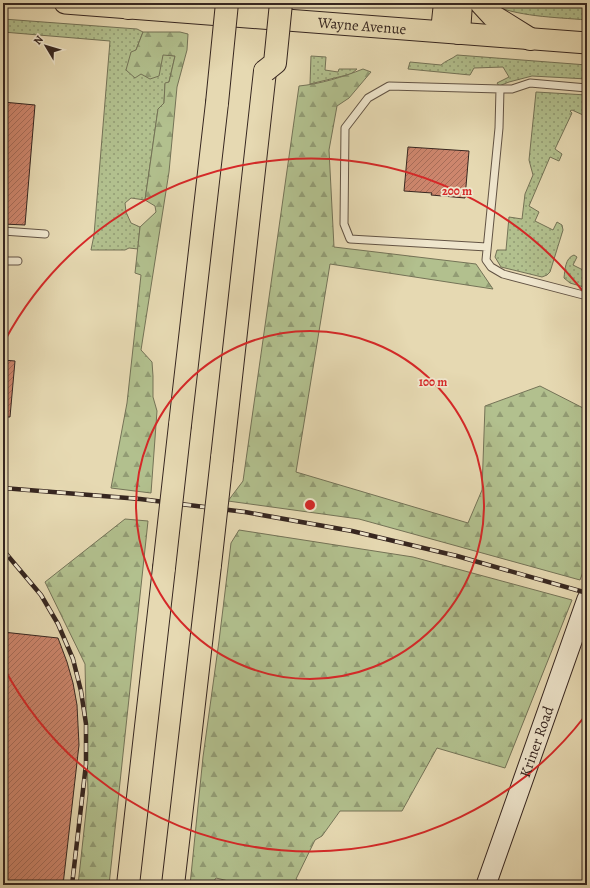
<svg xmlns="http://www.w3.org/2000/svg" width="590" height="888" viewBox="0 0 590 888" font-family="Alegreya,serif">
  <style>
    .grass { fill: url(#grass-dots); stroke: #747357 }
    .forest { fill: url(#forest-firs); stroke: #747357 }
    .building { fill: url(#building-hatch); stroke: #362620 }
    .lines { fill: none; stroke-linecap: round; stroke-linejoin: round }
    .lane-casing { stroke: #625344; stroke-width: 9 }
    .secondary-casing { stroke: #362620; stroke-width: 21 }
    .primary-casing { stroke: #362620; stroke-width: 23 }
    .highway-casing { stroke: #362620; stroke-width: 24 }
    .lane { stroke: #efe6cd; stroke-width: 7 }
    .secondary { stroke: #efe6cd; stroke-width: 19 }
    .primary { stroke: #e6d9b2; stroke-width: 21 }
    .highway { stroke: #e6d9b2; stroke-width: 22 }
    .rail-casing { stroke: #362620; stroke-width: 4.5 }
    .rail { stroke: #efe6cd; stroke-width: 3; stroke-dasharray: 9; stroke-linecap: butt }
    .highway-bridge-casing { stroke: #362620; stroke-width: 24; stroke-linecap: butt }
    .highway-bridge { stroke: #e6d9b2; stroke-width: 22 }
    .ring { fill: none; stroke: #d62828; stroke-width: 2 }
    .labels { text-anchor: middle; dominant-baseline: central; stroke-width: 3.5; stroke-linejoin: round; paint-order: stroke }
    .street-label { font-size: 15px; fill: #362620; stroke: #efe6cd }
    .centre { fill: #d62828; stroke: #efe6cd; stroke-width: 2 }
    .ring-label { font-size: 12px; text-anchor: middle; font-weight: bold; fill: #d62828; stroke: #efe6cd; stroke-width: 3.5; stroke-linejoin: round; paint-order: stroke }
  </style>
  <defs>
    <pattern id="grass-dots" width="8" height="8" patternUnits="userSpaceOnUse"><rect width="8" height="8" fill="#b2c08e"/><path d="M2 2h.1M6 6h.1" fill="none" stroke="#929c74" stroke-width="1.8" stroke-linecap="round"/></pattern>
    <pattern id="forest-firs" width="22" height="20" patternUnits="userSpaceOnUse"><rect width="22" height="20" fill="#b2c08e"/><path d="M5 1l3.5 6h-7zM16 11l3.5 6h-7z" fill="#929c74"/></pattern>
    <pattern id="building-hatch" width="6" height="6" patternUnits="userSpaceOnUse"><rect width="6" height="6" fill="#cd866d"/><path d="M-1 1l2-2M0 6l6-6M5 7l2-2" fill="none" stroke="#a76d59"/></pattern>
  </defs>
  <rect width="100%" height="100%" fill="#e6d9b2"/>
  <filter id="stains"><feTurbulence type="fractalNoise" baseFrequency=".005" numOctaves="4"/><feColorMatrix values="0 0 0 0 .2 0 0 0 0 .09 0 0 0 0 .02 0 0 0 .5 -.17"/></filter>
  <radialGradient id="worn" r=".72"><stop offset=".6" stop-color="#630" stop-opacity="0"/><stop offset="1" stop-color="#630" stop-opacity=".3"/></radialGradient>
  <path class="grass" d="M487,3H587V20C553,17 518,17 487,3Z
    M3,19L137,29L143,32L136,50L175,56L169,82L165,84L164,103L158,109L145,200L131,198L125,203L126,212L131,223L140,227L138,249L129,248L125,250H91L94,235L110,41L3,32Z
    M457,55L587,65V79L532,76L509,82L499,86L497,83L509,77L503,67L474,68L470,75L408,69L410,62L441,65C445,61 452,59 457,55Z
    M311,56L326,57L325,70L338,72L339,69H357L351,74L310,84Z
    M536,92L587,95V105H585L583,115L572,110L570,111L572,113L555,149L562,154L559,161L550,157L529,206L539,212L535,221L553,230L557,222L562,225L563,230L550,272L547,275L542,277L501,267L495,257L497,250H506L509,217L522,219L525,194L533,175L529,160Z
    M574,255L577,257L573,265L587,272V288L570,283L564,278C565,270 565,258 574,255Z"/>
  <path class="forest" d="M143,32H180L188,34L187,50L177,87L169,172L141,350L152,362L153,376V397L157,411L151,493L111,488L127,403L141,275L135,273L140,227L156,212L155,206L145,200L158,109L164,103L165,83L169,82L175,56L163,55L159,76L150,79L141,74L135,78L126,70L131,52L136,50Z
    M363,69L371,72L349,98L337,106L329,150L334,247L476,264L493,289L330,264L296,472L468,523L482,490L485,406L540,386L587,410V561L580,580L359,519L228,501L243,481L299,86C320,84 343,77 363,69Z
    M125,519L148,521L109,885H78L88,794L85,664L45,582Z
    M239,530L413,557L572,600L505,768L437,748L402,811H340L322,836L315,840L296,879L304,885H245L216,878L211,885H190L203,757L219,641L231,543Z"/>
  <path class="building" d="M3,102L35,105L25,225L3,224Z
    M408,147L469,151L465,198L431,195L432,193L404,191Z
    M3,360L15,361L10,417H3Z
    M3,632L58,638L67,662L73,683L77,705L79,745L63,885H3Z"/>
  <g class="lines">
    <defs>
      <path id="lane" d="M500,89L499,128L486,260L491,267L503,274L587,296
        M3,231L45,234
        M487,247L350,239L344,224L345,128L368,98L389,86L500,89H512L530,83L587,88
        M3,261H18"/>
      <g id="secondary">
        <path id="s1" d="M486,885L587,599"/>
      </g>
      <g id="primary">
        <path id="s2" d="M65,3L587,43"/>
      </g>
      <path id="highway" d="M122,3L128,8
        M481,3L493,16L530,39
        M442,31L445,3
        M459,33L461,3
        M180,425L217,103
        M222,458L265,71
        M128,885L164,568
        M173,885L210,565"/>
    </defs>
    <use href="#lane" class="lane-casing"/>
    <use href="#secondary" class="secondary-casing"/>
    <use href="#primary" class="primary-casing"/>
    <use href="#highway" class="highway-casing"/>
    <use href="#lane" class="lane"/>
    <use href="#secondary" class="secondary"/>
    <use href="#primary" class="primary"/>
    <use href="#highway" class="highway"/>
    <defs>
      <path id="rail" d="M3,488L140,499L245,512L352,531L457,556L587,593
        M3,550L41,595L58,624L73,659L81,691L86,724V764L72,885"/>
    </defs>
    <use href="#rail" class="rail-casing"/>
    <use href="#rail" class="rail"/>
    <defs>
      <path id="highway-bridge" d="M265,71L275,63L281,3
        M217,103L227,3
        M210,565L222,458
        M164,568L180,425"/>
    </defs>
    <use href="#highway-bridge" class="highway-bridge-casing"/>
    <use href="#highway-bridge" class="highway-bridge"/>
  </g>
  <g class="ring">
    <circle cx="310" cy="505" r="174"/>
    <path d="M585 716A347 347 0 0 1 4 668M4 342A347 347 0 0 1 585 294"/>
  </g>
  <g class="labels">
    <g class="street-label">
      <text stroke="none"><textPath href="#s2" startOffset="298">Wayne Avenue</textPath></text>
      <text stroke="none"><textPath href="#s1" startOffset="152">Kriner Road</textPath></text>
    </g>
  </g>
  <circle cx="310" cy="505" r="6" class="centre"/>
  <g class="ring-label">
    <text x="457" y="195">200 m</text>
    <text x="433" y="386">100 m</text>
  </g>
  <rect width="590" height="888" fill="none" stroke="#e6d9b2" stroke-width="16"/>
  <rect x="4" y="4" width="582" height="880" fill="none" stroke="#362620" stroke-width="2"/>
  <rect x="8" y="8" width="574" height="872" fill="none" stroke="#362620"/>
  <g transform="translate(46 46) rotate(308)" stroke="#efe6cd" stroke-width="3" paint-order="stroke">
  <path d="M0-3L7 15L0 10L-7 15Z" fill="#362620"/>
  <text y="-6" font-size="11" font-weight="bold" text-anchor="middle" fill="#362620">N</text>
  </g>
  <rect width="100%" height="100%" filter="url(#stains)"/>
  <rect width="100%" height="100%" fill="url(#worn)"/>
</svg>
